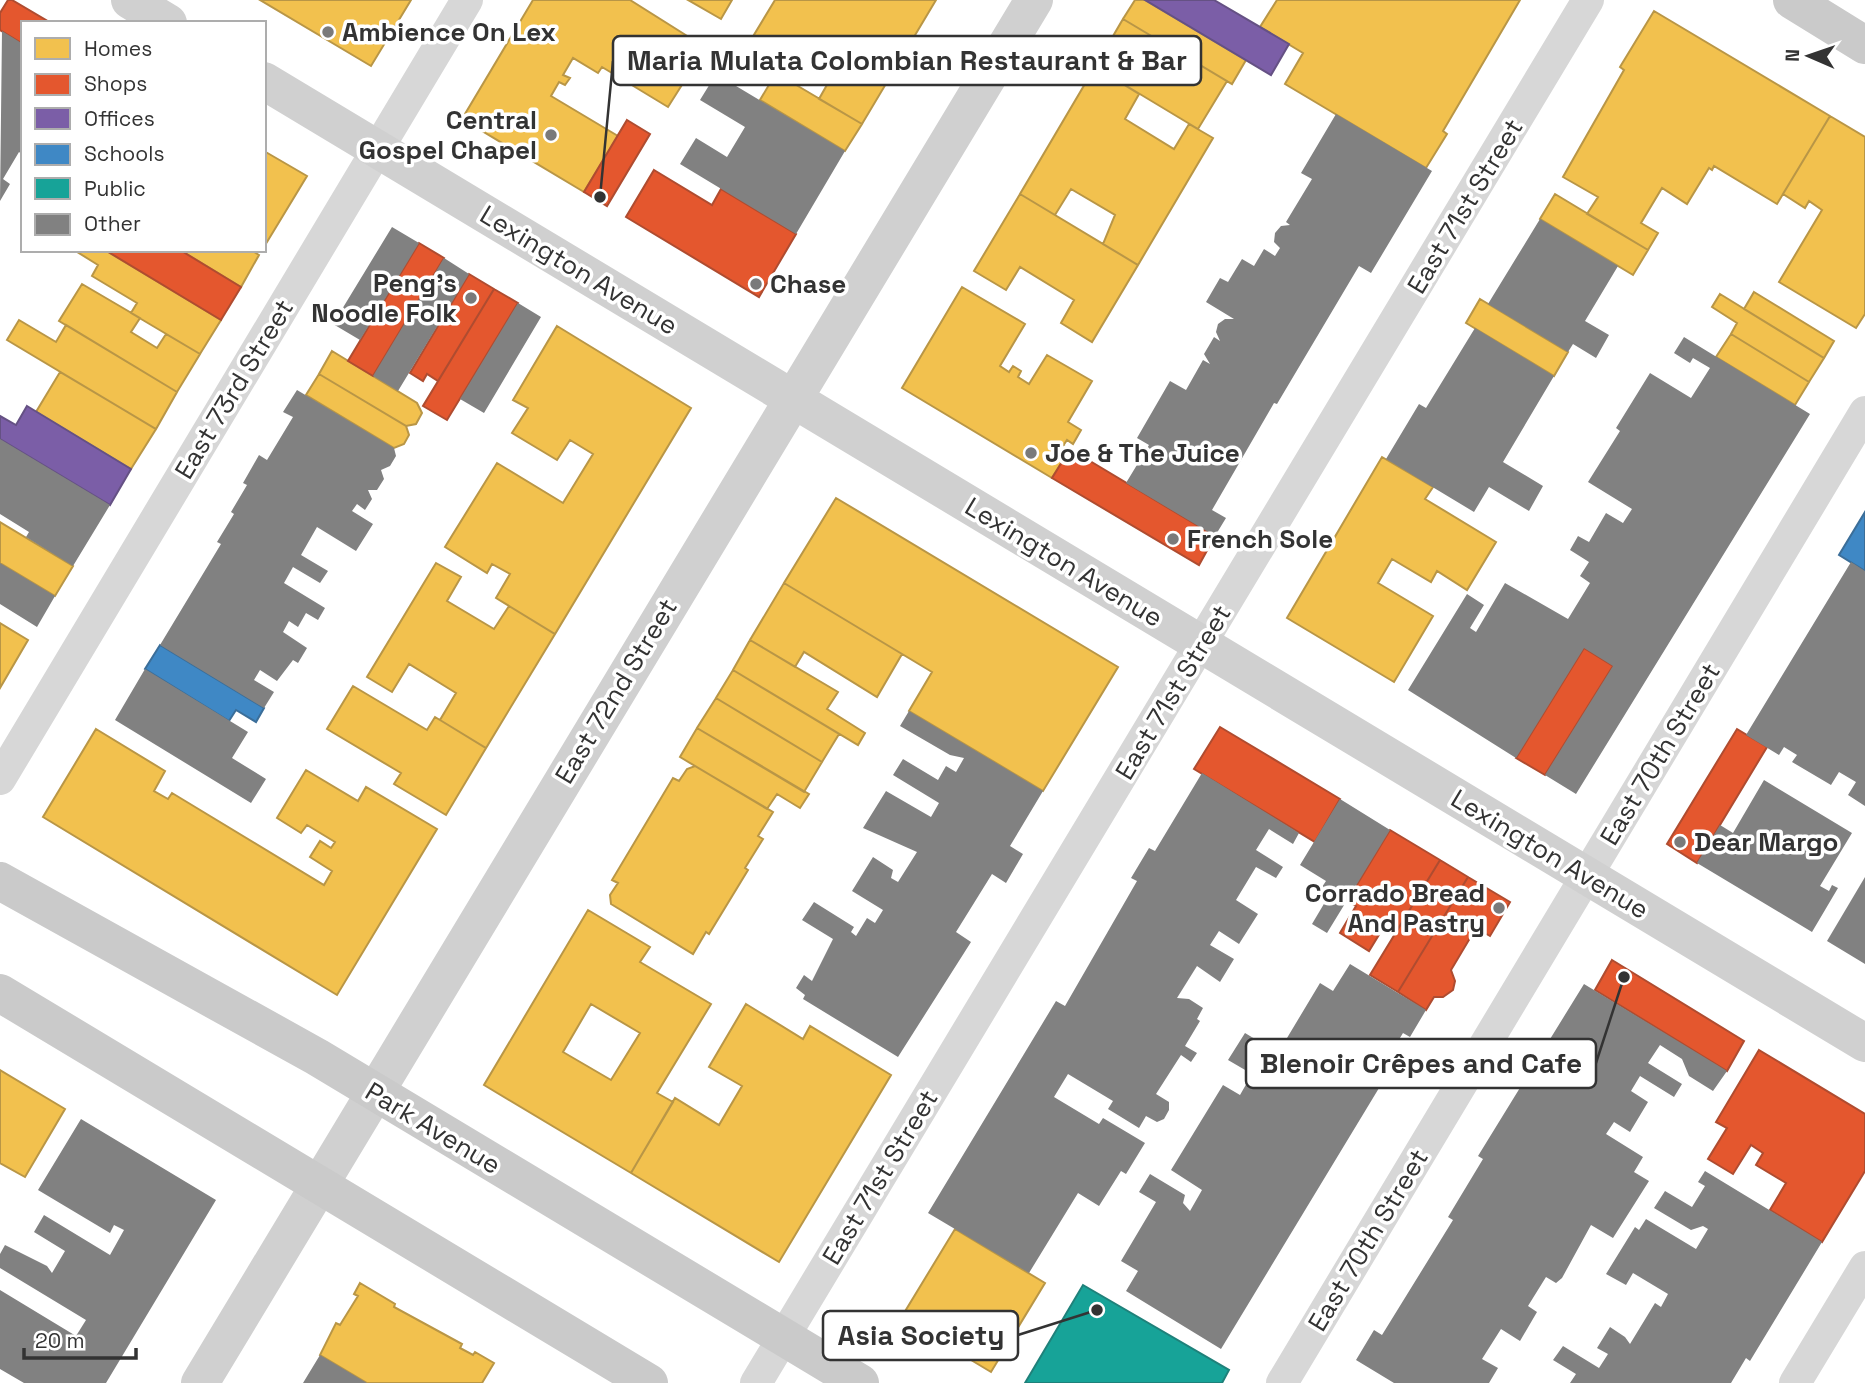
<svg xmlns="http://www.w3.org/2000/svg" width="1865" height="1383" viewBox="0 0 1865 1383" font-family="'Space Grotesk',sans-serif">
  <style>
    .homes { fill: #f2c14e; stroke: #b99646; stroke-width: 2; fill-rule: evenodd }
    .shops { fill: #e4572e; stroke: #af4c30; stroke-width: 2 }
    .offices { fill: #7b5ea7; stroke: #655184; stroke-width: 2 }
    .schools { fill: #3f88c5; stroke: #3b6e99; stroke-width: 2 }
    .public { fill: #17a398; stroke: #1f817a; stroke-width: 2 }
    .building { fill: #818181 }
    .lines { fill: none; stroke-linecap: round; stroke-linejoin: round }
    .street { stroke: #d7d7d7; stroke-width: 32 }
    .secondary { stroke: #d0d0d0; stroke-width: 38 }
    .primary { stroke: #cacaca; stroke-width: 38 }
    .poi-dot { fill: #7a7a7a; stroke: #fff; stroke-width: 2.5 }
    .labels { text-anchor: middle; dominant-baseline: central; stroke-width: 7; stroke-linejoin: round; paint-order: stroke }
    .poi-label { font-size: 26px; font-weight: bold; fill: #333; stroke: #fff; text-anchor: start }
    .street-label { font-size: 26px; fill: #333; stroke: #fff }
    .leader { fill: none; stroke: #333; stroke-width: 2.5 }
    .callout-dot { fill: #333; stroke: #fff; stroke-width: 2.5 }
    .callout { fill: #fff; stroke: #333; stroke-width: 2.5 }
    .callout-label { font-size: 28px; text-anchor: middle; font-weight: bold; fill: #333 }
  </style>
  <rect width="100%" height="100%" fill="#fff"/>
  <path class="homes" d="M260,0H411L371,66Z
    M533,0H630L692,39L672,72L685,80L668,107L602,67L598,73L573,58L563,75L570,78L565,85L559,82L551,96L618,136L584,192L462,119Z
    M688,0H732L721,19Z
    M775,0H936L862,124L819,99L832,76L785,48L772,71L743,53Z
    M1135,0H1145L1246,60L1232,84L1123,19Z
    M1277,0H1520L1443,131L1447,134L1426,168L1285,84L1303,53L1260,27Z
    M1654,11L1830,116L1777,204L1714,166L1712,170L1709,168L1687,204L1662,188L1641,223L1658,233L1648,250L1587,214L1598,197L1563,177L1624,70L1620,67Z
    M1123,19L1227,81L1198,129L1095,67Z
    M1095,67L1139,94L1125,119L1174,149L1189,124L1213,138L1138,265L1103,244L1115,215L1071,189L1055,215L1020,194Z
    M776,73L862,124L845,151L760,100Z
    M1830,116L1865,137V314L1856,328L1779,282L1822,210L1809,201L1805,208L1783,194Z
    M264,151L307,176L264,247Z
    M1020,194L1138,265L1092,342L1061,323L1074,300L1020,267L1006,290L974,271Z
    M1555,194L1648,250L1633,275L1540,219Z
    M74,250H105L221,320L200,354L131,313L137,303L92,276L98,265Z
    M180,250H251L259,255L241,287Z
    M82,284L140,318L131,332L157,348L166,334L200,354L177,392L59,321Z
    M962,287L1025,324L1000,366L1009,372L1013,366L1021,371L1018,377L1029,384L1047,355L1092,381L1068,422L1081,430L1073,444L1067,440L1063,446L1070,449L1052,478L902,388Z
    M1754,292L1834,341L1824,358L1744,309Z
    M1720,294L1824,358L1809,382L1731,334L1737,323L1712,307Z
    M1480,299L1568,352L1554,376L1466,323Z
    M19,320L56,342L66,325L177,392L156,429L7,340Z
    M557,326L691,408L555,634L496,598L510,574L492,564L487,573L445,547L497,463L563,503L593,454L570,440L557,460L512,433L528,408L513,400Z
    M1731,334L1809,382L1795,405L1716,357Z
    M332,351L417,403L422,413L416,424L406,426L319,374Z
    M60,372L156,429L131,469L36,412Z
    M319,374L406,426L409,435L404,444L394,448L306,395Z
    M1382,457L1433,487L1425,499L1496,542L1467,590L1437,571L1431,582L1392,559L1378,583L1433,616L1394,682L1287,618Z
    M836,498L1118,667L1043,791L909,711L932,672L784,583Z
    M0,522L73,566L55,596L0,563Z
    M436,563L461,577L447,601L494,629L509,606L555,634L486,748L440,720L456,693L409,664L392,692L367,677Z
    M784,583L902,654L877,697L804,652L795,667L750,640Z
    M0,623L28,640L0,688Z
    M750,640L838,692L827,709L865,733L858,745L733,670Z
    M733,670L839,734L822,762L716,698Z
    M353,686L427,730L435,717L486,748L446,815L394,784L401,773L327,729Z
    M716,698L822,762L804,792L697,728Z
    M697,728L809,794L800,808L777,794L767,809L680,757Z
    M96,729L165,771L154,791L168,799L172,793L324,885L332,871L310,857L320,841L331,848L335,842L307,825L301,833L277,818L306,770L358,801L366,787L437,829L337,995L43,817Z
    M695,766L773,812L758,836L763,839L745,868L748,870L709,934L706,932L693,954L611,904L610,895L618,883L612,880L673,778L679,781L687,769Z
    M588,910L650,947L640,962L711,1004L657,1093L673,1102L631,1173L484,1085ZM591,1004L640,1033L611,1080L563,1052Z
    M746,1004L803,1039L810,1026L891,1075L779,1262L631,1173L675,1098L719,1125L742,1086L709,1067Z
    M0,1070L65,1109L25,1177L0,1163Z
    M955,1229L1045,1283L991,1372L901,1318Z
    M360,1283L395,1304L394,1307L462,1344L460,1348L473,1355L475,1352L494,1363L482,1383H367L320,1355L336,1323L340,1325L358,1296L354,1294Z"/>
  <path class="shops" d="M8,0H12L51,23H23V44L0,30V13Z
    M627,120L650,134L607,206L584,192Z
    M654,170L712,205L721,189L796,234L759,297L626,217Z
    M419,243L444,258L373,376L348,361Z
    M105,250H180L241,287L221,320Z
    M469,274L494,289L438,381L427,374L423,381L410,373Z
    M494,289L518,303L447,420L423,406Z
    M1070,449L1215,536L1199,565L1052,478Z
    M1584,648L1613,666L1545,775L1516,758Z
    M1220,727L1340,799L1315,842L1194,769Z
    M1737,729L1767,747L1697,863L1667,844Z
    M1390,830L1440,860L1396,932L1385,925L1369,951L1340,933L1356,906L1347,901Z
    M1440,860L1468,877L1398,992L1370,975Z
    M1468,877L1510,902L1490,936L1476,928L1451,970L1455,981L1453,990L1443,997H1434L1426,1010L1398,992Z
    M1612,960L1744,1041L1727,1071L1595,990Z
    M1759,1050L1865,1114V1171L1822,1242L1770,1210L1786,1183L1756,1165L1763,1153L1751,1145L1733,1174L1708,1159L1727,1128L1716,1122Z"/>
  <path class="offices" d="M1145,0H1214L1289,44L1271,75Z
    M27,406L131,469L110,505L0,439V416L16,425Z"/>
  <path class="schools" d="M1865,512V571L1839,555Z
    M160,645L264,708L256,722L236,710L229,721L145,669Z"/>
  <path class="public" d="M1083,1285L1229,1370L1222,1383H1025Z"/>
  <path class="building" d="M2,31L23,44V155L19,152L3,179L10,184L0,201Z
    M716,74L845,151L796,234L680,164L696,138L727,157L745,127L700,100Z
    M1336,114L1432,171L1371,273L1359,266L1277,404L1274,403L1212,510L1226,518L1215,536L1126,483L1149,445L1137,438L1170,381L1186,390L1203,360L1210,364L1204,354L1214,337L1220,341L1216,332L1218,324L1225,319H1234L1206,302L1220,278L1228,282L1242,259L1254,266L1264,249L1275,256L1280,248L1274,242L1275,233L1281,226L1290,225L1286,222L1312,179L1301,173Z
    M1540,219L1618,266L1585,321L1609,335L1596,358L1573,344L1568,352L1488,304Z
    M392,227L419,243L360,340L333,324Z
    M444,258L469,274L398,391L373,376Z
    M518,303L541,317L484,413L460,399Z
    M1475,328L1554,376L1503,462L1543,486L1529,511L1489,487L1474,512L1386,459L1419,404L1426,408Z
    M1684,337L1810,414L1576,794L1545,775L1613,666L1584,648L1516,758L1408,690L1467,594L1484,605L1470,628L1476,632L1505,583L1568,619L1590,583L1580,576L1589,562L1570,550L1578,536L1589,542L1606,513L1623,523L1632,509L1588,482L1620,431L1616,428L1650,373L1691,398L1710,368L1693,358L1690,363L1674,353Z
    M297,390L394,448L396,456L390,466L381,470L384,479L377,490H368L372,499L365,510L357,504L352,511L373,524L356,551L317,527L301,555L328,571L320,583L293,567L284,583L325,608L318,620L306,613L298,627L289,621L283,632L307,648L298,663L293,660L277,681L260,670L254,680L274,692L264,708L160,645L221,544L217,542L234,514L231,512L247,485L243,483L259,455L267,460L293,417L283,412Z
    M0,439L110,505L73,566L26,537L29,532L0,514Z
    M1851,562L1865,571V806L1848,795L1856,782L1839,772L1831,785L1792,762L1797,755L1784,747L1779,755L1746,735Z
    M0,563L55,596L37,627L0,604Z
    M145,669L248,732L232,758L266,779L251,803L115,720Z
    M909,711L1043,791L1010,846L1023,854L1006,883L992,874L956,932L971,942L898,1057L803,999L805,995L796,988L804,975L812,981L833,939L802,920L814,902L854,927L851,932L856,936L867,918L875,923L883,910L852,891L873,857L893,870L891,878L898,882L917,852L863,828L886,791L931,817L939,803L893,775L903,759L938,780L946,766L956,772L964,758L950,755L900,726Z
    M1202,773L1299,833L1293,844L1269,829L1256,850L1283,867L1276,878L1256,867L1236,900L1258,914L1239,944L1219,931L1210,945L1234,959L1220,982L1197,966L1177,998L1189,999L1203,1008L1197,1019L1200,1021L1185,1046L1197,1053L1191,1062L1181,1055L1156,1094L1169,1102V1110L1164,1119L1157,1122L1146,1116L1139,1128L1108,1109L1113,1101L1068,1074L1054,1097L1099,1124L1103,1118L1145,1143L1126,1174L1121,1171L1099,1206L1078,1193L1029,1273L928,1213L1056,1001L1065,1006L1137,881L1131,878L1149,848L1155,851Z
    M1764,780L1852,833L1820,886L1829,891L1832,885L1838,888L1812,932L1697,863L1720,825L1733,833Z
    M1340,799L1390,830L1327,933L1312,924L1331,892L1322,887L1326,881L1300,865Z
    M1865,877V964L1827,941Z
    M1350,964L1426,1010L1410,1037L1403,1033L1389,1056L1396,1060L1221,1349L1126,1291L1138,1271L1121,1261L1156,1202L1139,1192L1150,1174L1185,1195L1183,1203L1190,1211L1202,1190L1171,1170L1223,1085L1240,1095L1252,1074L1228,1060L1245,1033L1278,1053L1320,983L1333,991Z
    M1584,984L1727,1071L1713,1091L1689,1076L1682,1059L1660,1045L1648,1063L1682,1084L1674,1097L1640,1076L1631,1091L1648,1102L1630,1132L1614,1122L1606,1134L1643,1157L1634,1172L1649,1181L1613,1238L1591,1225L1562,1278L1556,1283L1546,1277L1528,1306L1537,1312L1520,1341L1501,1329L1482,1359L1498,1368L1489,1383H1394L1356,1360L1374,1330L1382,1335L1453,1220L1448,1217L1483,1159L1478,1156Z
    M81,1119L216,1200L106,1383H24L0,1369V1290L76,1336L86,1320L0,1268V1254L5,1245L47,1266L52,1273L65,1251L34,1232L44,1215L110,1255L124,1230L114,1225L110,1233L38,1190Z
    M1705,1171L1822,1242L1750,1361L1746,1358L1731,1383H1570L1576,1374L1553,1360L1563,1346L1599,1368L1608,1354L1597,1348L1610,1327L1625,1337L1630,1344L1655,1303L1661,1307L1668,1294L1633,1273L1626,1285L1606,1274L1635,1227L1639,1230L1646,1219L1696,1249L1708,1229L1703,1226L1691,1230L1654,1208L1665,1191L1692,1207L1705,1186L1698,1182Z
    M320,1355L367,1383H303Z"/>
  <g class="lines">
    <path class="street" d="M0,779L467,0
      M756,1383L1588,0
      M1282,1383L1865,412
      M1795,1383L1865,1267"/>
    <path class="secondary" d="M130,0L168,23
      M264,81L1865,1043
      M200,1383L1034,0"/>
    <path class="primary" d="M1792,0L1865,45
      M0,881L317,1057L860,1383
      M0,993L649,1383"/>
  </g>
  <g class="poi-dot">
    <circle cx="328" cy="32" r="7"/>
    <circle cx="551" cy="135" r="7"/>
    <circle cx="756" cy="284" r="7"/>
    <circle cx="471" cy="298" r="7"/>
    <circle cx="1031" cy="453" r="7"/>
    <circle cx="1173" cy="539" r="7"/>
    <circle cx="1680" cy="842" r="7"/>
    <circle cx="1499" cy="908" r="7"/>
  </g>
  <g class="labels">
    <g class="poi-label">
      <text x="342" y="32">Ambience On Lex</text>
      <text x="537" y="120" text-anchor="end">Central<tspan x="537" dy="30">Gospel Chapel</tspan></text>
      <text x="457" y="283" text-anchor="end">Peng's<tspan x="457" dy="30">Noodle Folk</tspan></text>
      <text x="770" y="284">Chase</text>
      <text x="1045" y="453">Joe &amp; The Juice</text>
      <text x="1187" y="539">French Sole</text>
      <text x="1694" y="842">Dear Margo</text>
      <text x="1485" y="893" text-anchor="end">Corrado Bread<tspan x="1485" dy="30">And Pastry</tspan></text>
    </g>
    <g class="street-label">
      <text transform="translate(1465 206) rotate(-59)">East 71st Street</text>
      <text transform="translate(579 270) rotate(31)">Lexington Avenue</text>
      <text transform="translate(234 389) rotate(-59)">East 73rd Street</text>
      <text transform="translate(1064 562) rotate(31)">Lexington Avenue</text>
      <text transform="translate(616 691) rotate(-59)">East 72nd Street</text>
      <text transform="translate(1173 692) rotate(-59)">East 71st Street</text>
      <text transform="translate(1660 754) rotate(-59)">East 70th Street</text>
      <text transform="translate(1550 854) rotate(31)">Lexington Avenue</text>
      <text transform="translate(433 1128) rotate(31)">Park Avenue</text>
      <text transform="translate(880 1177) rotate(-59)">East 71st Street</text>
      <text transform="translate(1368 1240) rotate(-59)">East 70th Street</text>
    </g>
  </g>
  <path class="leader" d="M600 197L613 61M1624 977L1596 1063M1097 1310L1018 1335"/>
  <g class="callout-dot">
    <circle cx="600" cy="197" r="7"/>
    <circle cx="1624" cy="977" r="7"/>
    <circle cx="1097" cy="1310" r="7"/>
  </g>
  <g class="callout">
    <rect x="613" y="36" width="588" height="49" rx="7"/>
    <rect x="1246" y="1039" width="350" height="49" rx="7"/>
    <rect x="823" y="1311" width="195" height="49" rx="7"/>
  </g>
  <g class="callout-label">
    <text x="907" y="70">Maria Mulata Colombian Restaurant &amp; Bar</text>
    <text x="1421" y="1073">Blenoir Crêpes and Cafe</text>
    <text x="921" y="1345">Asia Society</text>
  </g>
  <rect x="21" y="21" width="245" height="231" fill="#ffffff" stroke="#adadad" stroke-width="2"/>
  <rect x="35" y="38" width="35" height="21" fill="#f2c14e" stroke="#adadad" stroke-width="2"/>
  <text x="84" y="56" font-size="21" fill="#333333">Homes</text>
  <rect x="35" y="74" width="35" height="21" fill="#e4572e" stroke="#adadad" stroke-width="2"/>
  <text x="84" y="91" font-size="21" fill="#333333">Shops</text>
  <rect x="35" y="108" width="35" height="21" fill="#7b5ea7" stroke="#adadad" stroke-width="2"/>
  <text x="84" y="126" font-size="21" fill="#333333">Offices</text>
  <rect x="35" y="144" width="35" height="21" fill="#3f88c5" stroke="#adadad" stroke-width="2"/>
  <text x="84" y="161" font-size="21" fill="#333333">Schools</text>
  <rect x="35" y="178" width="35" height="21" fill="#17a398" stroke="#adadad" stroke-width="2"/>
  <text x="84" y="196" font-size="21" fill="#333333">Public</text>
  <rect x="35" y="214" width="35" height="21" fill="#818181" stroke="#adadad" stroke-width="2"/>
  <text x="84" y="231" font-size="21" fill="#333333">Other</text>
  <g transform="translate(1809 56) rotate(272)" stroke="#ffffff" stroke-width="5" paint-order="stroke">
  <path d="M0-5L12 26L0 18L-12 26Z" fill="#333333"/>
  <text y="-10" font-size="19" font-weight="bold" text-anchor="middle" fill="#333333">N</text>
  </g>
  <path d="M24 1348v10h112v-10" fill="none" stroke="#333333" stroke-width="3.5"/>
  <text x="35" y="1348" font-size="21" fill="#333333" stroke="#ffffff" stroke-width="5" paint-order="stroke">20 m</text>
</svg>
